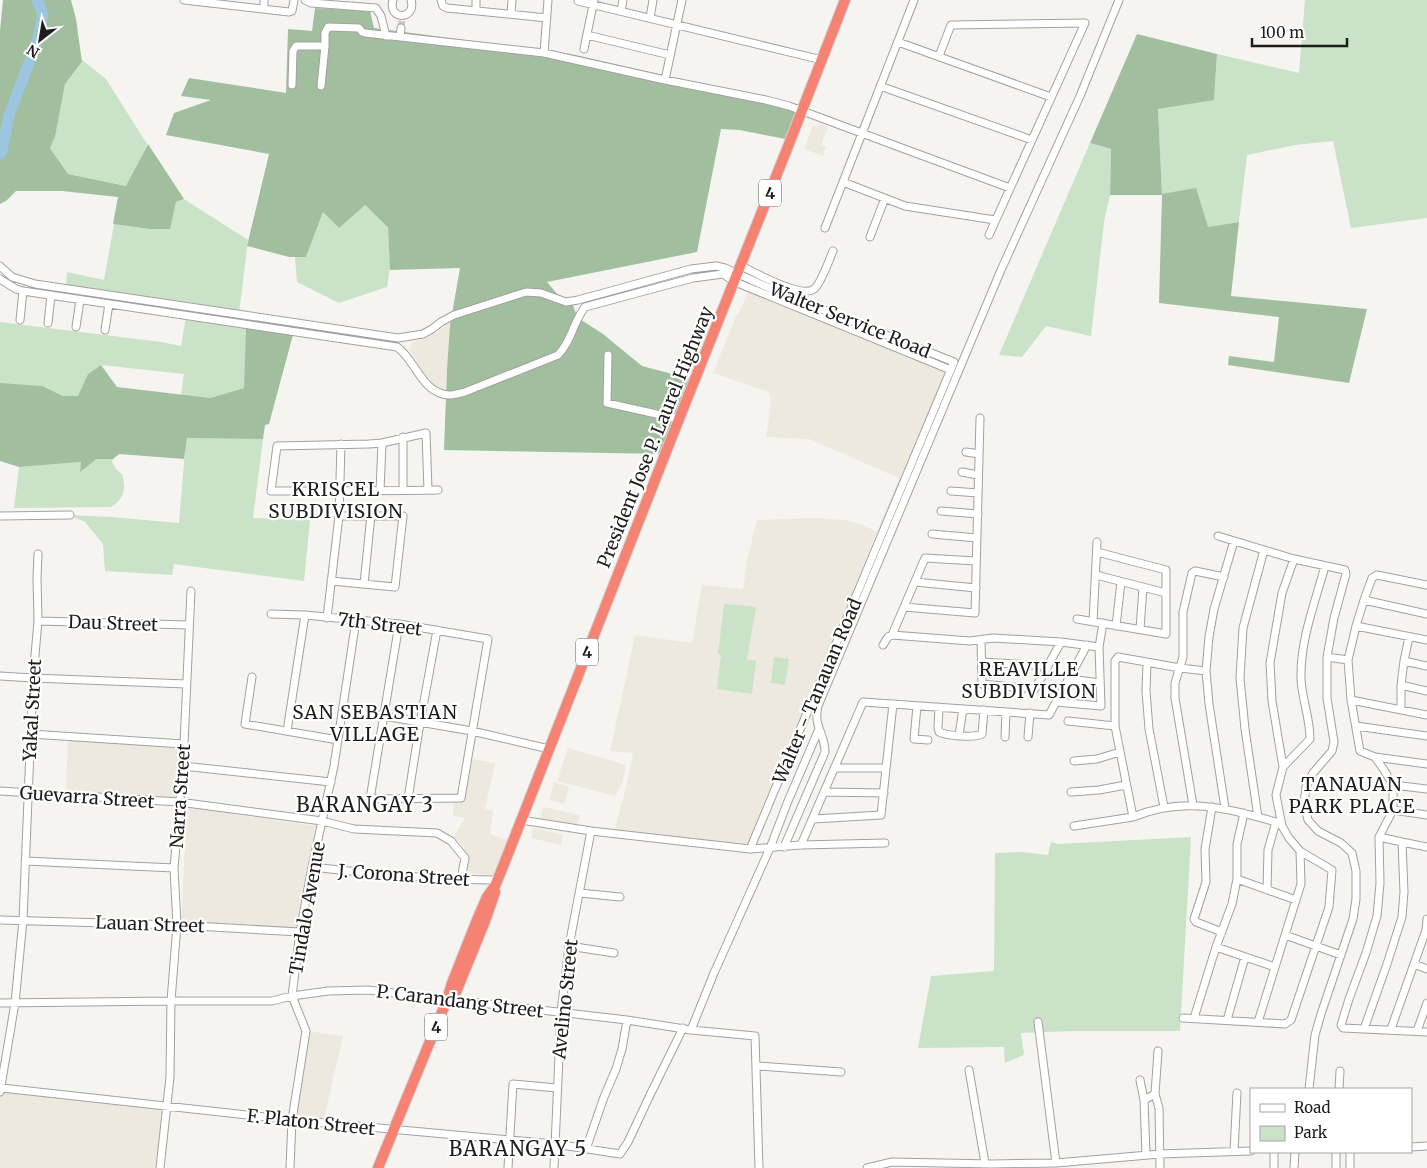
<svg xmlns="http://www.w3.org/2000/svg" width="1427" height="1168" viewBox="0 0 1427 1168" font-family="Merriweather,serif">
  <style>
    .built { fill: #eee9de }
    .green { fill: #cae2c7 }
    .forest { fill: #a1bf9e }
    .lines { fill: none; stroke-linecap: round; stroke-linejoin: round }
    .river { stroke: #9cc5df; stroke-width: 11 }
    .minor-tunnel { stroke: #cbc9c6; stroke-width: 7; stroke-dasharray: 7 3.5; stroke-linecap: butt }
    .minor-casing { stroke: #a3a19e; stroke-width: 9 }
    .highway-casing { stroke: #d2d2d2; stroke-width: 12 }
    .minor { stroke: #fff; stroke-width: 7 }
    .highway { stroke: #f68274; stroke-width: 10 }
    .labels { text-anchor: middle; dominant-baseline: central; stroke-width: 4.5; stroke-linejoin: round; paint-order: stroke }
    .shield { fill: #fff; stroke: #626160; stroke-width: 1 }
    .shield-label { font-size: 16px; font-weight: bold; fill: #1e1d1c }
    .street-label { font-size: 18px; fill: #1e1d1c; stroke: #fff }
    .neighbourhood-label { font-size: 19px; letter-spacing: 1px; fill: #1e1d1c; stroke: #fff }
    .quarter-label { font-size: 20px; letter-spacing: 1px; fill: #1e1d1c; stroke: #fff }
  </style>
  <rect width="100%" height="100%" fill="#f6f4f0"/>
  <path class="built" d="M819,124L828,127L821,145L826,147L823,156L804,149L813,125L818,127Z
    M754,279L908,342L964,364L888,536L877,532L748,847L614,832L626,788L633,753L610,751L635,635L692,643L702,585L743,589L748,556L757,520L815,518L845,520L861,524L877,532L899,478L809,439L766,437L771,403L769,392L713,373L736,316L739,313Z
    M450,322L447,369L445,390L434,384L425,375L410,351L411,343L426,338L436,333Z
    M68,736L183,744L179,802L66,795Z
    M568,748L626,765L622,783L615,796L557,781Z
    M473,759L495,763L485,809L493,811L490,834L510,841L496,876L467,873L466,856L464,848L454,837L465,818L453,816V802L463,801L465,795Z
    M554,782L569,787L564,804L549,800Z
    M187,807L316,826L296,927L181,921Z
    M543,807L580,815L577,826L554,821L553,824L540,821Z
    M533,828L563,835L561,845L531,838Z
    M306,1031L343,1036L323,1123L292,1120Z
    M2,1088L168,1106L160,1168H0V1092Z"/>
  <path class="green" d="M1305,0H1427V218L1351,228L1333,141L1295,145L1247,155L1239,222L1208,227L1162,195L1158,109L1214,99L1217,54L1299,73Z
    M81,59L106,79L147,144L127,186L68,174L50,148L55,137L65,84L82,63Z
    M1090,143L1111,149L1110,195L1104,222L1091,336L1046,326L1022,357L999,355Z
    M184,199L248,240L239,314L66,289L67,272L104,280L114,224L149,229H169L176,202Z
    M365,205L388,229L390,268L387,287L339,303L297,282L295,257H306L323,212Z
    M186,316L246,324L244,388L210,398L181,395L184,374L101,365L88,374L79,396H63L41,386L0,384V322L161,342L181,346Z
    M186,438L263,439L253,518L310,520L304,581L174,564L172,575L105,571L103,544L85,522L69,515L111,517L179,523Z
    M98,459H113L112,462L116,469L122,474C126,488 125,498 111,507L14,508L19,467L81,462L80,471Z
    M724,604L756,607L747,659L756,661L752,694L717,689L721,655L718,654Z
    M774,657L789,659L785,685L771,683Z
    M1191,837L1180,1031H1074L1021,1033L1024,1055L1005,1063L1004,1047L918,1048L931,976L994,971L995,853L1022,852L1048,855L1051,842L1058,844Z"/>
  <path class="forest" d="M3,0H71L76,19L82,62L65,84L55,137L50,148L68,174L126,186L148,144L184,199L176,202L170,229H150L113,224L118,197L62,191H16L6,201L0,204V31Z
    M315,8L370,11L374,28L571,54L728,90L802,111L791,140L739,130L721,129L697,252L547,282L563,301H571L578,318L603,334L642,366L695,380L666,454L444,450L447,369L450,325L460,268L390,270L388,228L365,205L339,228L323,212L306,257H289L247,246L269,154L166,135L174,113L211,100L181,96L189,78L286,93L288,29L312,31Z
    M1137,34L1217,54L1214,100L1158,109L1162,194L1196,188L1208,227L1239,222L1231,296L1367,309L1349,383L1228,365L1229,356L1274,362L1279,317L1159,303L1162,195H1110L1111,149L1090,143Z
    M246,324L294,331L269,424L265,425L263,439L187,438L184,459L119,454L113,459H97L80,472L81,462L19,467L0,461V383L42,386L63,396H78L88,374L101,365L117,387L210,398L244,388Z"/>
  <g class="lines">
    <path class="river" d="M0,154L2,151L9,115L37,42L43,14L37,0"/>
    <path class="minor-tunnel" d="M401,28L402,20"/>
    <defs>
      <path id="minor" d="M184,0L289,12L292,11L294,0
        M305,0L311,3L376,8L381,16L386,36
        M393,0C387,21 417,20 411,0
        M441,0L443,6L447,8L547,18
        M578,1L822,60
        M264,8V0
        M476,10V0
        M621,11L623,0
        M511,14L512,0
        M650,18L653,0
        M587,35L670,55
        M400,37L401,28
        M898,42L1051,97
        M584,49L594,0
        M544,53L548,0
        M939,56L951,25L1085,23L989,235
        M665,80L682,0
        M292,85L293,51L296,46H325
        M321,86L325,46V33L328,27L359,28L362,32L365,33L544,53L665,80L766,100L789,106L891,144L1010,188
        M880,86L1032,140
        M843,182L905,206L995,220
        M825,228L914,0
        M870,237L885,198
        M0,266L12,277L35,284L398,338L423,334L432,329L441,322L454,315L526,292L541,293L566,302L578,300L691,269L716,266L725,268L776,291L954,362L750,849
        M741,266C754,272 801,299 814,289C821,284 829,260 833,251
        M0,279L16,289L23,291L397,347C416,360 421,393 449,395C454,395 460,393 465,392L558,355C572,341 573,322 585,307L693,278L723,274L735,282L951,370
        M20,320L23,291
        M48,323L51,295
        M76,327L80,300
        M105,330L109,304
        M608,355L607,403L679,419
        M966,452L979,454
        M962,472L978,475
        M403,490V437
        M428,490L426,433L382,443L369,444L277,446L271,491C327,491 382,491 438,490
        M380,491L382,443
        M951,491L978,493
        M941,511L978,514
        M0,516L70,515
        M932,534L977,538
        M1218,536L1294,559L1345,570L1346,574L1334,618L1327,657V698L1334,742L1332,751L1313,773L1306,787L1304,803L1308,820L1318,831L1341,843L1352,853L1356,871V899L1353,919L1321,1014L1315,1035L1309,1089
        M1096,575L1166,593
        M331,581L395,587L403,516H339
        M915,582L976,588
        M364,584L371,515
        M1364,600L1372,578L1377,575L1427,585
        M904,607L975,613L980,418
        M271,614L305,615L399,624L488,639L461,798L370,799L399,624
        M327,618L339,516L341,444
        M1077,619L1166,634V570L1097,552
        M38,621L189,625
        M1093,622L1097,542
        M1116,626L1121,582
        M1356,626L1427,640
        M1140,629L1143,587
        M892,635L925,558L976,561
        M1409,637L1404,661L1427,666
        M981,640L982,684L1035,689L1061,642
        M883,645L888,637L892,635L970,641L993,638L1061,642L1099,647
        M1327,657L1348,660L1351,700L1360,751L1375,757L1384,770L1393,785V810L1379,837L1380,883L1377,916L1366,953L1349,999L1341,1025L1343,1028L1427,1032
        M1348,660L1356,626L1364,600L1427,614
        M1404,661L1401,685L1427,691
        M982,662L1048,666
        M1147,663L1146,691L1149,729L1164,807
        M1206,671L1180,668L1118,657L1115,661V726L1133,817C1183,796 1226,808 1276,822L1282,826L1289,838L1300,851L1301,884L1285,935L1341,955
        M0,676L33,678L186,684
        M252,677L245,724L338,740
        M1069,679L1100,683
        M1351,700L1427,715
        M1056,702L1101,706L1099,647L1103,623
        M917,706L914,739L928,740
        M939,707L938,728L939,732C947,736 974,738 982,734L984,710
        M343,709L472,731L549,749
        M1401,710V685
        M1068,721L1115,726
        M1356,726L1427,736
        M287,731L305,615
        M31,734L183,744
        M959,735L963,709
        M1005,737L1006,712
        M1028,737L1030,713
        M1375,757L1427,764
        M1074,761L1097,759L1120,752
        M183,766L331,782
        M1283,767L1310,739C1310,718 1302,699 1301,679C1300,640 1315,603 1325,566
        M834,768H886
        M1393,785L1427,789
        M0,791L179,802L322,821L354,829L437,833L451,841L465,858L461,880
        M824,792L884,793
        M1071,792L1099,790L1126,785
        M408,799L420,723L437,630
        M1193,805L1175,698V683L1183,657V612L1192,573L1195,571L1224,577
        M1212,807L1205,849L1206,882L1194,919L1196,922L1222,932
        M1225,808L1209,704L1206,671L1209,637L1214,609L1234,541
        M1393,810L1427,815
        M1244,813L1237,844V879L1296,900
        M1258,817L1245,729L1240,678L1243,628L1264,550
        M813,819L881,815L893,704
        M521,820L591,831L750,849L801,845L885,843
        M1074,826L1133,817
        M1282,826L1276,795L1283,767L1272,701L1270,663L1282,593L1294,559
        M1379,837L1402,842
        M801,845L863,702L1049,715L1087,645
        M784,847L825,752C825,733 813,727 818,706L1001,270L1080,96L1119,0
        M25,861L174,868
        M312,867C374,874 435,880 497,880
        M1267,890L1268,850L1276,822
        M580,893L620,897
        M0,920L177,925L300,932
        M569,946L614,953
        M1216,947L1232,904L1237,879
        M1414,964L1427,969
        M0,1003L171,1001H272L292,996L328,991L368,990L627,1020L691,1030L755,1036L759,1168
        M1183,1018L1285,1024L1291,1020L1329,907L1332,870L1300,851
        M1194,1018L1216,947L1275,967
        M1227,1020L1245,957
        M1038,1022L1056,1163
        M1258,1022L1285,935
        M1364,1029L1387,964L1402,917L1404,892L1402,842L1427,847
        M1391,1029L1426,930L1427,919
        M691,1030L714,973L770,848L788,801L819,729
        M1417,1031L1427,1003
        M757,1066L841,1072
        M969,1070L985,1163
        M1140,1080L1144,1100L1146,1155
        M2,1088L292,1120L555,1144L620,1154L628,1142L650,1095L683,1028
        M1339,1089L1340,1071
        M0,1092L15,1003L23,920L33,678L38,621L37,578L38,554
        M1155,1094L1159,1108L1160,1168
        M1144,1100L1155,1094L1158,1051
        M1411,1147L1427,1146
        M586,1149L604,1097L616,1069L622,1049L627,1020
        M1234,1151L1237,1093
        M160,1168L170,1077L171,1001L177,925L174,868L183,766L191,591
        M290,1168L292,1120L306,1031L292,996L300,932L312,867L334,766L356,620
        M508,1168L513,1084L557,1088
        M554,1168L561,1012L569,946L591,831
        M867,1168L892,1162L992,1164L1056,1163L1160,1154L1251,1151
        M1274,1168V1152
        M1294,1168L1295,1152
        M1336,1168V1152
        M1350,1168V1152"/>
      <path id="highway" d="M454,997L485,921L495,892
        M378,1168L447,1000L452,983L477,920L487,897L495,886L504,864L679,419L787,149L845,0"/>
    </defs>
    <use href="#minor" class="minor-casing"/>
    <use href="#highway" class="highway-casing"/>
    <use href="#minor" class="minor"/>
    <use href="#highway" class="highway"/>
  </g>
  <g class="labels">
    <g class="shield">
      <rect x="759" y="179.5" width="22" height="27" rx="4"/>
      <rect x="576" y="638.5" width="22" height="27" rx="4"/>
      <rect x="425" y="1013.5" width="22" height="27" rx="4"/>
    </g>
    <g class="shield-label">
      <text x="770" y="193">4</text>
      <text x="587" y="652">4</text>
      <text x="436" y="1027">4</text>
    </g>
    <g class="street-label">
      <text transform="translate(850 320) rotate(22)">Walter Service Road</text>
      <text transform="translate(655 437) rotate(-68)">President Jose P. Laurel Highway</text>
      <text transform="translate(113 623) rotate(2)">Dau Street</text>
      <text transform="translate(380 624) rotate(7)">7th Street</text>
      <text transform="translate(817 691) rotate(-67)">Walter - Tanauan Road</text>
      <text transform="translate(32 710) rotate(-87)">Yakal Street</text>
      <text transform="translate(180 796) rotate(-86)">Narra Street</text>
      <text transform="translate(87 797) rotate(4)">Guevarra Street</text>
      <text transform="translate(404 875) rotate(4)">J. Corona Street</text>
      <text transform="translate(307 908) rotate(-80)">Tindalo Avenue</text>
      <text transform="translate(150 924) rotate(2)">Lauan Street</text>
      <text transform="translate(565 999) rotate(-84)">Avelino Street</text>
      <text transform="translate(460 1001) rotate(7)">P. Carandang Street</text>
      <text transform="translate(311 1122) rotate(6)">F. Platon Street</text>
    </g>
    <g class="neighbourhood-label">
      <text x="336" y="489">KRISCEL<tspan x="336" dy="22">SUBDIVISION</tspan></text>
      <text x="1029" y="669">REAVILLE<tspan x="1029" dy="22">SUBDIVISION</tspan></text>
      <text x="375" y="712">SAN SEBASTIAN<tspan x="375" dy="22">VILLAGE</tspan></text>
      <text x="1352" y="784">TANAUAN<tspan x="1352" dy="22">PARK PLACE</tspan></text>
    </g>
    <g class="quarter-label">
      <text x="365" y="804">BARANGAY 3</text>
      <text x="518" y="1148">BARANGAY 5</text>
    </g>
  </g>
  <rect x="1250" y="1088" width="162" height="65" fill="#ffffff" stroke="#a5a5a4"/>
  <rect x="1260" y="1104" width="25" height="8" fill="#ffffff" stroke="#a5a5a4"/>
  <text x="1294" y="1113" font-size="15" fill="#1e1d1c">Road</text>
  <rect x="1260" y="1126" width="25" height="15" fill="#cae2c7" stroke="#a5a5a4"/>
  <text x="1294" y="1138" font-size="15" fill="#1e1d1c">Park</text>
  <g transform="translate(40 40) rotate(211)" stroke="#ffffff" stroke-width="4" paint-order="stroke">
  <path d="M0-4L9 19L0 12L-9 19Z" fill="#1e1d1c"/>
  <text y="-8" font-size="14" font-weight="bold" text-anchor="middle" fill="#1e1d1c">N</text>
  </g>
  <path d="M1252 38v8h95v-8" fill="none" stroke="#1e1d1c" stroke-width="2.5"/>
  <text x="1260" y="38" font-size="15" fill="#1e1d1c" stroke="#ffffff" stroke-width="4" paint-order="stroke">100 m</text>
</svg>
